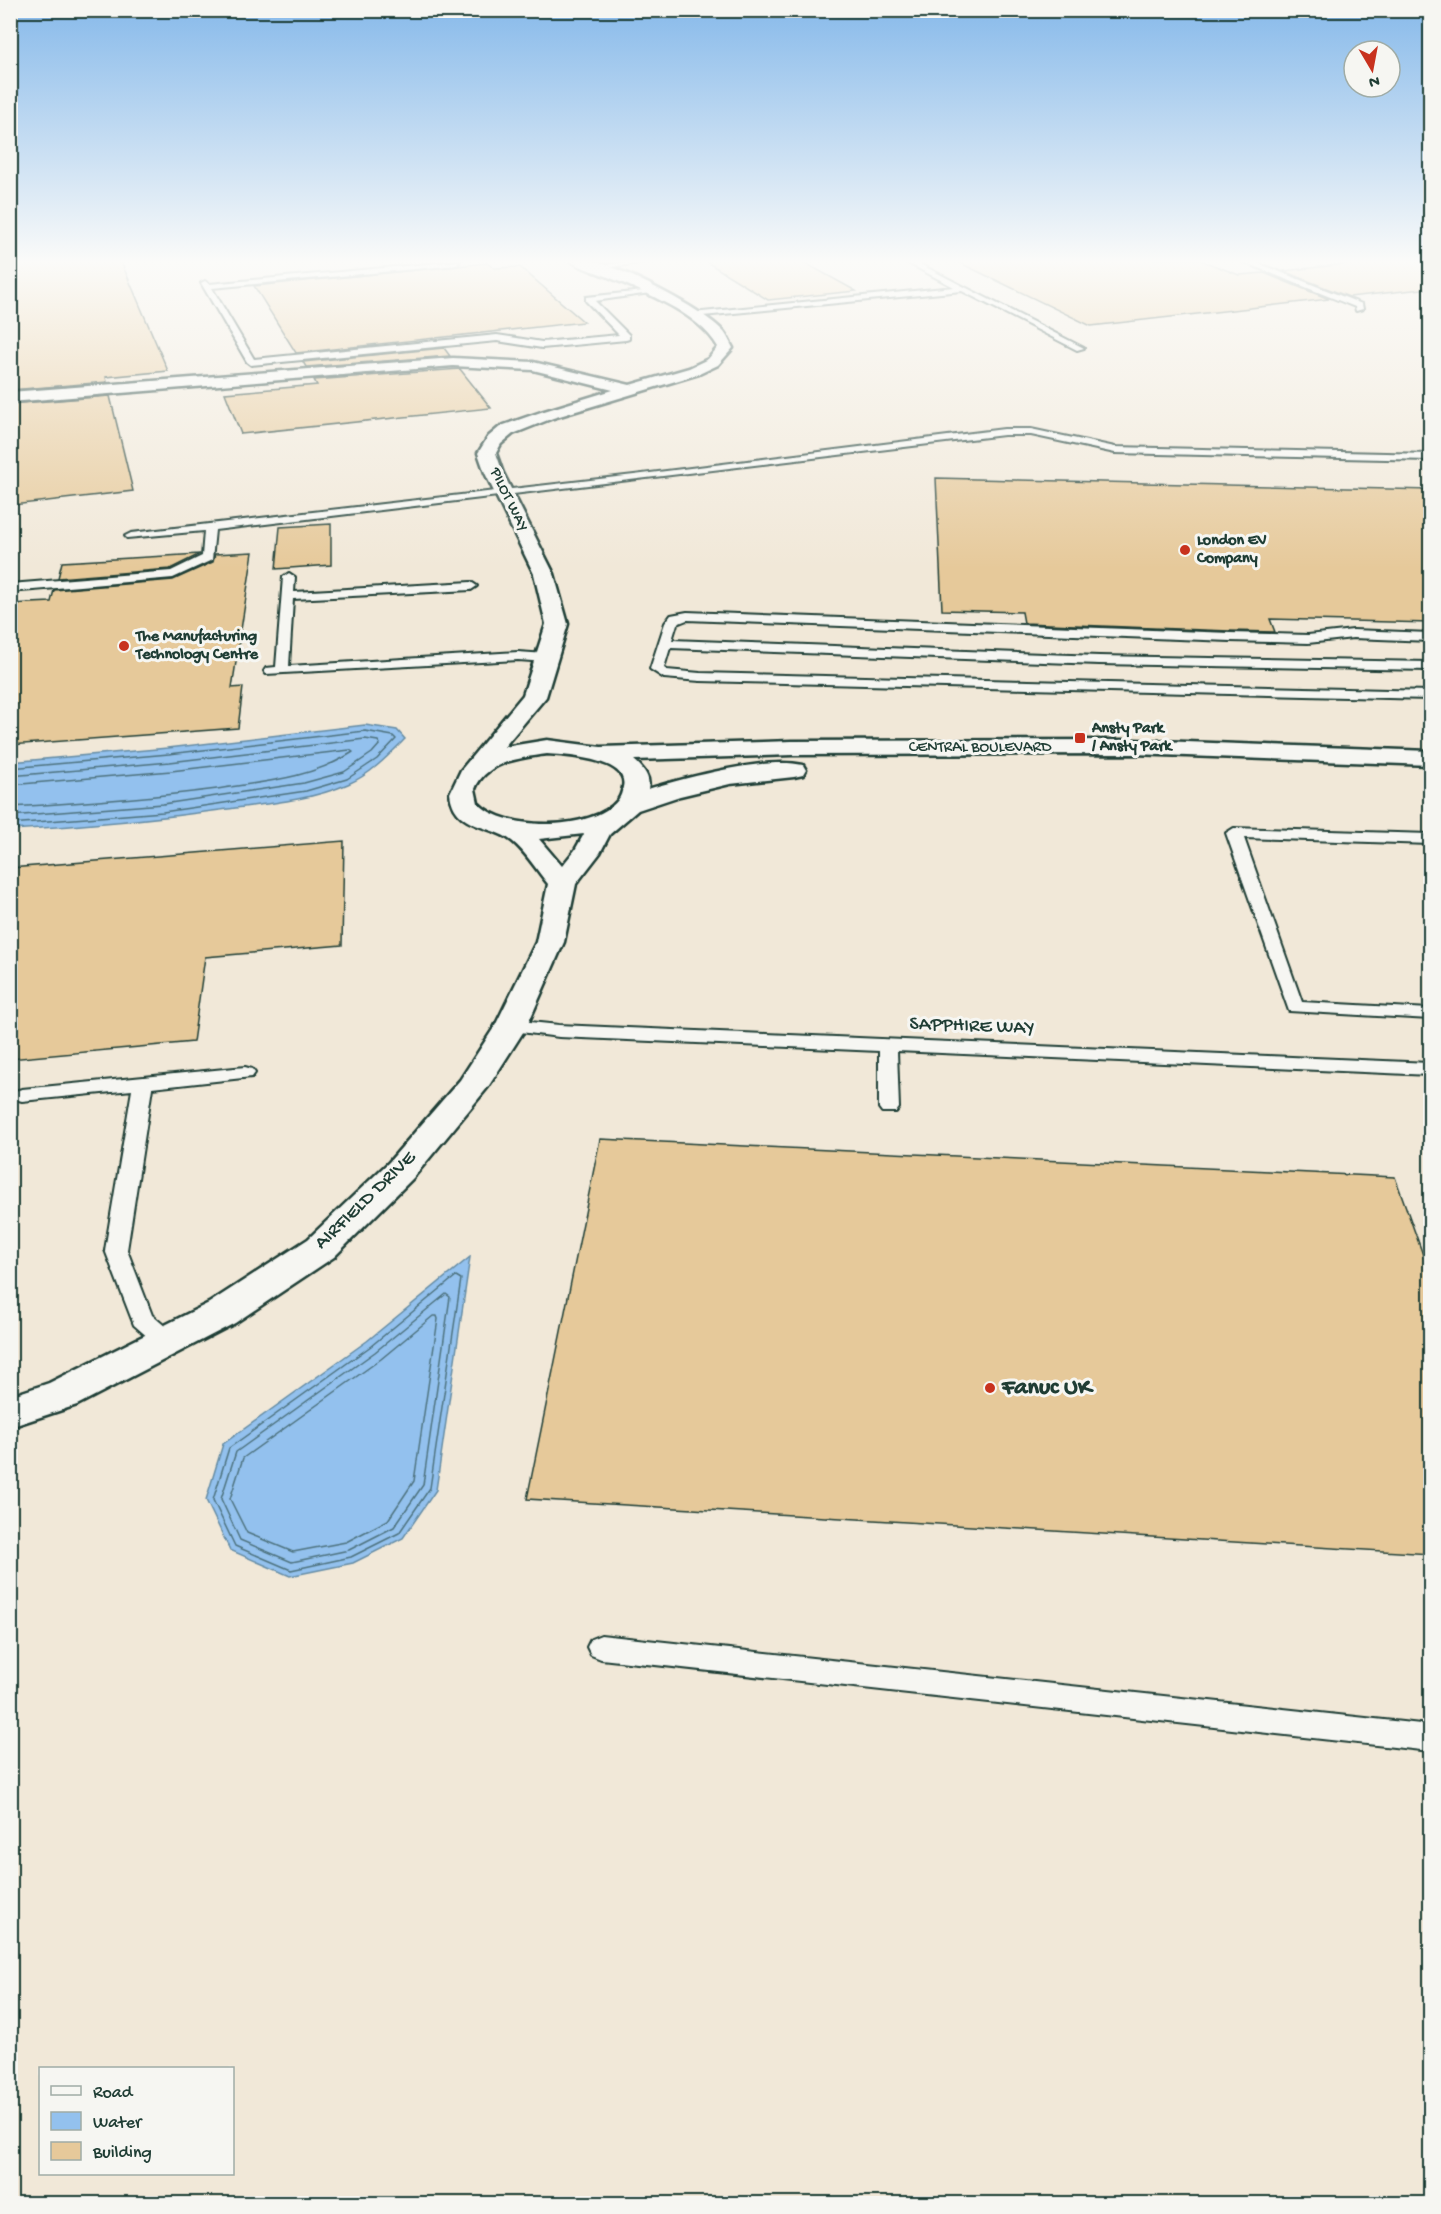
<svg xmlns="http://www.w3.org/2000/svg" width="1441" height="2214" viewBox="0 0 1441 2214" font-family="'Gochi Hand',sans-serif">
  <style>
    .built { fill: #f1e8d8; fill-rule: evenodd }
    .water { fill: #93c1ee; stroke: #658ca4; stroke-width: 1.5 }
    .lines { fill: none; stroke-linecap: round; stroke-linejoin: round }
    .shore { stroke: #4d727e; stroke-width: 1.5 }
    .building { fill: #e6c99a; stroke: #1f3d34; stroke-width: 1.5 }
    .lane-casing { stroke: #1f3d34; stroke-width: 4 }
    .street-casing { stroke: #1f3d34; stroke-width: 5 }
    .lane { fill: #f6f6f2; fill-rule: evenodd }
    .street { fill: #f6f6f2; fill-rule: evenodd }
    .poi-dot { fill: #c8321e; stroke: #f6f6f2; stroke-width: 2 }
    .labels { text-anchor: middle; dominant-baseline: central; stroke-width: 6; stroke-linejoin: round; paint-order: stroke }
    .far-street-label { font-size: 16px; fill: #1f3d34; stroke: #f6f6f2 }
    .far-poi-label { font-size: 16px; font-weight: bold; fill: #1f3d34; stroke: #f6f6f2; text-anchor: start }
    .street-label { font-size: 20px; fill: #1f3d34; stroke: #f6f6f2 }
    .near-poi-label { font-size: 24px; font-weight: bold; fill: #1f3d34; stroke: #f6f6f2; text-anchor: start }
  </style>
  <rect width="100%" height="100%" fill="#f6f6f2"/>
  <filter id="ink" filterUnits="userSpaceOnUse"><feTurbulence type="fractalNoise" baseFrequency=".0167" numOctaves="2"/><feDisplacementMap in="SourceGraphic" scale="12" xChannelSelector="R" yChannelSelector="G"/><feConvolveMatrix kernelMatrix="1 2 1 2 8 2 1 2 1" color-interpolation-filters="sRGB"/></filter>
  <g filter="url(#ink)">
    <path class="built" d="M11,259H1430V2203L11,2204ZM40,2068H232V2174H40Z"/>
    <path class="water" d="M365,725L397,730L405,739C389,755 370,775 348,784C312,800 267,804 228,809C156,819 83,826 11,830V762L168,748Z
      M470,1257L436,1490L403,1538L353,1563L290,1576L230,1550L206,1500L223,1444L367,1341Z"/>
    <g class="lines">
      <path class="shore" d="M10,768L169,754L365,731L393,736L396,739L377,759L347,779L306,791L163,812L10,824
        M10,776L170,762L365,739L378,741L380,744L372,753L344,772L304,783L163,804L10,816
        M10,785L171,771L350,750L353,752C313,778 263,782 217,789C148,798 79,803 10,807
        M456,1276L461,1279L430,1488L399,1533L351,1557L291,1570L235,1546L213,1500L229,1448L371,1346Z
        M446,1294L450,1297L423,1485L394,1527L349,1550L292,1562L240,1540L221,1499L236,1452L375,1352Z
        M433,1316H437L438,1319L414,1481L388,1520L346,1542L293,1552L247,1533L230,1499L243,1458L381,1359Z"/>
    </g>
    <path class="building" d="M73,259H120L168,371L106,377L107,382L10,390V264Z
      M702,259H798L856,291L768,300Z
      M952,259H1198L1239,275L1264,273L1329,299L1091,326Z
      M1393,259H1431V288L1349,297L1283,271Z
      M487,263L494,268L520,267L584,322L296,353L254,286Z
      M444,348L450,356L306,367L303,362Z
      M460,369L491,408L241,434L225,393L317,385L314,380Z
      M110,396L133,491L13,505L10,404Z
      M936,478L1431,490V623L1270,619L1275,632L1230,631L1024,623L1022,612L942,610Z
      M331,524V565L276,569L280,527Z
      M253,552L232,688L243,687L238,728L10,745V604L51,602L54,590L173,580L213,562L215,554Z
      M200,554L170,569L58,578L62,562Z
      M344,841L342,945L205,957L193,1042L10,1059V868Z
      M600,1139L1395,1177L1431,1277V1554L527,1499Z"/>
    <g class="lines">
      <defs>
        <path id="lane" d="M645,259H668L597,269L593,267Z
          M900,259H910L1084,348L1077,350L962,291L692,317L688,315L692,313L954,287Z
          M1236,259H1247L1362,304L1363,309L1356,311L1355,307Z
          M460,261L457,265L212,288L254,359L497,335L542,342L619,335L586,301V297L653,290L657,292L595,301L629,335V339L626,340L542,348L497,341L251,365L247,362L201,283L205,281L209,284Z
          M1004,429H1031L1115,447L1430,454V460L1115,453L1031,435H1004L215,530L212,560L173,578L10,592V584L171,571L202,556L204,531L127,538L125,536L131,533L634,475Z
          M289,573L295,577L294,592L471,582L477,586L471,590L293,599L289,666L518,652L546,654L553,658L546,662L518,660L266,674L264,671L266,668L276,667L283,577Z
          M687,612L1230,633L1308,635L1353,630L1430,633V641L1353,638L1308,643L1230,641L687,620L677,624L672,640L1099,656L1430,662V670L1099,664L670,648L664,668L667,670L700,673L1430,691V699L700,681L664,678L650,669L665,623L671,615Z
          M1234,828L1430,834V844L1244,838L1302,1002L1430,1009V1019L1289,1011L1226,833Z
          M511,1020L559,1025L1430,1063V1075L897,1051L899,1108L896,1112H882L879,1108V1051L559,1037L505,1030L502,1026L505,1022Z
          M245,1067L252,1069L255,1073L252,1077L152,1088L127,1250L152,1315L174,1334L177,1340L174,1346L166,1348L158,1346L134,1325L105,1250L132,1090L22,1101L15,1099L12,1095L15,1091L22,1089Z
          M601,1635L1430,1725V1751L601,1659L591,1655L587,1647L591,1639Z"/>
        <path id="street" d="M568,259C574,259 581,258 586,259C617,265 704,309 724,332C728,337 730,343 733,348L718,365L699,374L553,418L513,434L501,444L496,453L503,473L554,574L568,624L546,697L504,747L547,740L601,747L792,741L1134,740L1430,751V765L1134,754L792,755L634,760C643,768 651,777 648,789C685,778 766,756 803,765L806,770L803,775L794,777L730,784L680,796L638,810L610,834L600,853L576,884L564,942L527,1026L488,1087L413,1178L334,1257L235,1323L77,1405L10,1427V1396L49,1383L209,1303L308,1239L389,1162L460,1080L495,1026L536,942L548,884C537,871 526,852 512,841C491,824 454,830 450,793L461,770L523,695L546,624L534,574L485,473L478,453L488,437L501,426L541,412L613,390L533,370L453,366L10,402V392L453,358L533,362L630,385L689,368L708,359L718,347C699,313 642,291 606,276C594,271 577,267 568,259ZM547,754C565,755 630,759 623,787C622,792 621,796 618,800C593,831 505,832 478,803L475,789C486,761 521,758 547,754ZM584,834L575,850L562,866L539,839Z"/>
      </defs>
      <use href="#lane" class="lane-casing"/>
      <use href="#street" class="street-casing"/>
      <use href="#lane" class="lane"/>
      <use href="#street" class="street"/>
    </g>
  </g>
  <linearGradient id="sky" x2="0" y2="1"><stop stop-color="#86b9ea"/><stop offset="0.46" stop-color="#fbfbf9"/><stop offset="1" stop-color="#fbfbf9" stop-opacity="0"/></linearGradient>
  <rect width="1441" height="569" fill="url(#sky)"/>
  <g class="poi-dot">
    <circle cx="1185" cy="550" r="6"/>
    <circle cx="124" cy="646" r="6"/>
    <rect x="1074" y="732" width="12" height="12" rx="3"/>
    <circle cx="990" cy="1388" r="6"/>
  </g>
  <g class="labels">
    <g class="far-street-label">
      <text transform="translate(508 500) rotate(64)">PILOT WAY</text>
      <text x="980" y="748">CENTRAL BOULEVARD</text>
    </g>
    <g class="far-poi-label">
      <text x="1197" y="541">London EV<tspan x="1197" dy="18">Company</tspan></text>
      <text x="136" y="637">The Manufacturing<tspan x="136" dy="18">Technology Centre</tspan></text>
      <text x="1092" y="729">Ansty Park<tspan x="1092" dy="18">/ Ansty Park</tspan></text>
    </g>
    <g class="street-label">
      <text transform="translate(972 1027) rotate(2)">SAPPHIRE WAY</text>
      <text transform="translate(366 1201) rotate(-44)">AIRFIELD DRIVE</text>
    </g>
    <g class="near-poi-label">
      <text x="1002" y="1388">Fanuc UK</text>
    </g>
  </g>
  <rect width="1441" height="2214" fill="none" stroke="#f6f6f2" stroke-width="36"/>
  <rect x="18" y="18" width="1405" height="2178" fill="none" stroke="#1f3d34" stroke-width="2" filter="url(#ink)"/>
  <rect x="39" y="2067" width="195" height="108" fill="#f6f6f2" stroke="#a0aca6" stroke-width="1.5"/>
  <rect x="51" y="2086" width="30" height="9" fill="#f6f6f2" stroke="#a0aca6" stroke-width="1.5"/>
  <text x="93" y="2097" font-size="18" fill="#1f3d34">Road</text>
  <rect x="51" y="2112" width="30" height="18" fill="#93c1ee" stroke="#a0aca6" stroke-width="1.5"/>
  <text x="93" y="2127" font-size="18" fill="#1f3d34">Water</text>
  <rect x="51" y="2142" width="30" height="18" fill="#e6c99a" stroke="#a0aca6" stroke-width="1.5"/>
  <text x="93" y="2157" font-size="18" fill="#1f3d34">Building</text>
  <g transform="translate(1372 69) rotate(170)"><circle r="28" fill="#f6f6f2" stroke="#a0aca6" stroke-width="1.5"/>
  <path d="M0-4.5L10 22L0 15L-10 22Z" fill="#c8321e"/>
  <text y="-9" font-size="16" font-weight="bold" text-anchor="middle" fill="#1f3d34">N</text>
  </g>
</svg>
